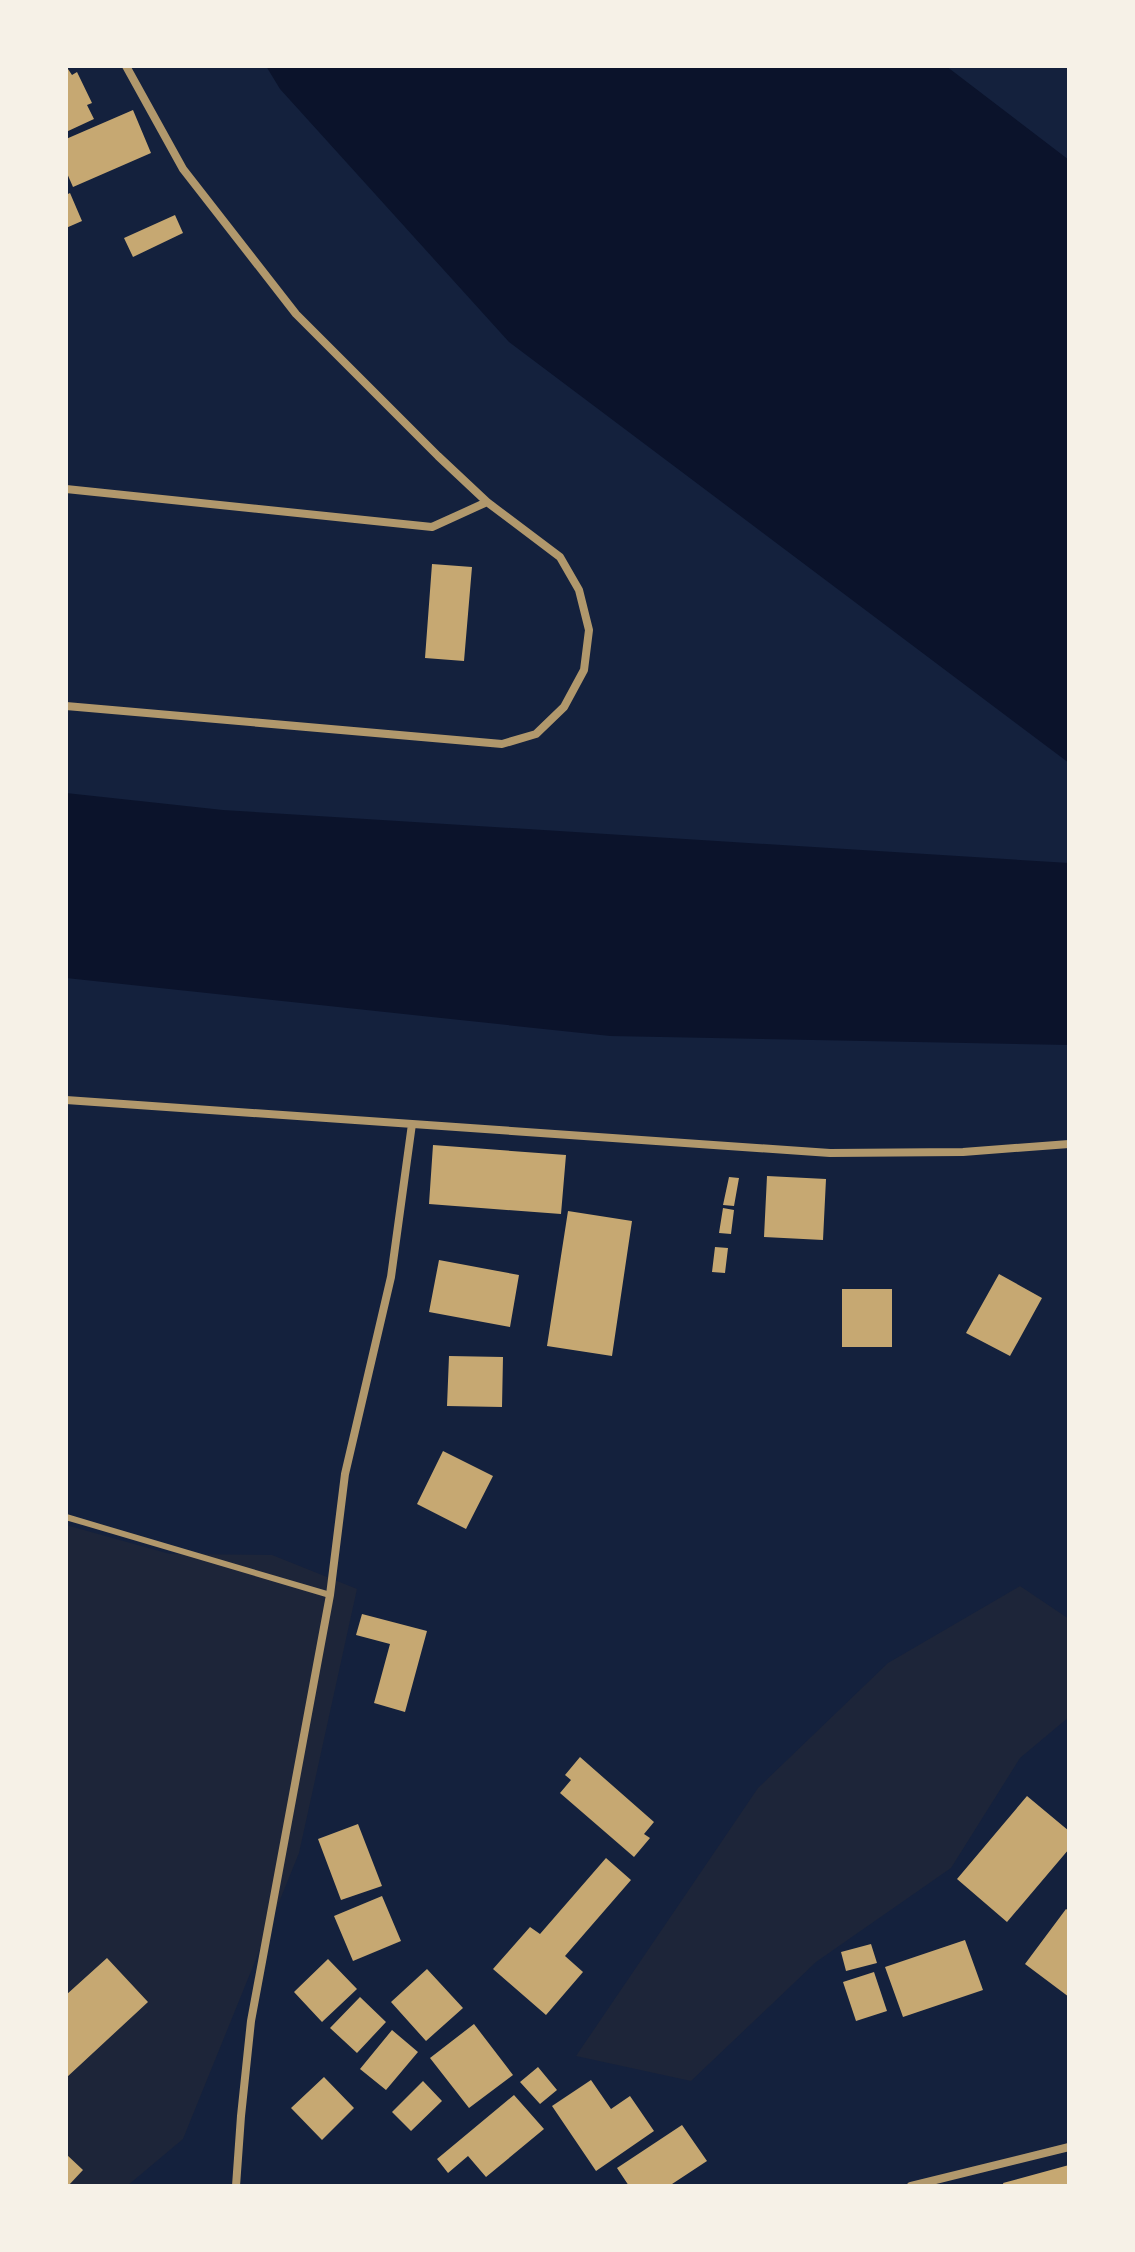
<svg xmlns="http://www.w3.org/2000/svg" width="1135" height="2252" viewBox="0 0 1135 2252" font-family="'Sofia Sans Condensed',sans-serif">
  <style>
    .green { fill: #1d2539 }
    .water { fill: #0b132b }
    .building { fill: #c6a872 }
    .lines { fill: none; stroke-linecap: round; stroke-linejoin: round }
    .service { stroke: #b1986c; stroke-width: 6 }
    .minor { stroke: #b1986c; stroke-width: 8 }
  </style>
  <rect width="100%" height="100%" fill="#14213d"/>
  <path class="green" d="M66,1525L170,1554L272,1555L357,1589L299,1853L183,2139L127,2186H66Z
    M1020,1586L1069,1619V1717L1020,1758L951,1868L816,1962L691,2081L576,2056L758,1788L888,1663Z"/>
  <path class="water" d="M266,66H946L1069,160V763L509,342L280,89Z
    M66,793L223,810L1069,863V1045L610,1036L66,978Z"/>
  <path class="building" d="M66,66L72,75L77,72L92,103L87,105L94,119L66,132Z
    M133,110L151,153L73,187L66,171V139Z
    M70,193L82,221L66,228V195Z
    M175,215L183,233L133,257L124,238Z
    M432,564L472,567L464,661L425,658Z
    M433,1145L566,1155L561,1214L429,1204Z
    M767,1176L826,1179L823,1240L764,1237Z
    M729,1177L739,1178L734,1206L723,1205Z
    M723,1208L734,1210L731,1234L719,1233Z
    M568,1211L632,1221L612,1356L547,1346Z
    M715,1247L728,1248L725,1273L712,1272Z
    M439,1260L519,1275L510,1327L429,1312Z
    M999,1274L1042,1298L1010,1356L966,1333Z
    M842,1289H892V1347H842Z
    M449,1356L503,1357L502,1407L447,1406Z
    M443,1451L493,1476L466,1529L417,1504Z
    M362,1614L427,1631L405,1712L374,1703L390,1644L356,1635Z
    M580,1757L654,1822L644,1834L650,1838L634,1857L560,1793L571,1780L565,1775Z
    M1027,1796L1069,1831V1849L1007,1922L957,1879Z
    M358,1824L382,1886L341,1900L318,1839Z
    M606,1858L631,1880L565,1956L583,1972L546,2015L493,1969L530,1927L540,1934Z
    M382,1896L401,1941L353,1961L334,1916Z
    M1066,1909L1069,1911V1997L1025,1964Z
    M965,1940L983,1990L903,2017L885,1967Z
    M871,1944L877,1963L846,1971L841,1952Z
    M107,1958L148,2002L66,2078V1995Z
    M328,1959L357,1989L322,2022L294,1992Z
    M427,1969L463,2008L426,2041L391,2002Z
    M874,1972L887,2011L856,2021L843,1982Z
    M360,1997L386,2022L357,2053L330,2028Z
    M474,2024L513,2075L469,2108L430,2058Z
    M392,2030L418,2052L386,2090L360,2069Z
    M538,2067L557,2090L540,2104L520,2082Z
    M324,2077L354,2108L322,2140L291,2108Z
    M591,2080L611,2109L630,2096L654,2131L596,2171L552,2106Z
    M423,2081L442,2101L411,2131L392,2112Z
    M514,2095L544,2129L486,2177L468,2156L448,2173L437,2159Z
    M682,2125L707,2161L669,2186H629L617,2168Z
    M66,2154L83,2170L68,2186H66Z
    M1069,2165V2186H1004L1003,2183Z"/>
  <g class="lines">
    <path class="service" d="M66,1517L330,1595"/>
    <path class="minor" d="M66,489L432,527L487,502
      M66,706L502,744L536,734L564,707L584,670L589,630L579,590L560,557L487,502L438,456L296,314L183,169L126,66
      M66,1100L830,1153L963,1152L1069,1144
      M236,2186L241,2116L251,2021L330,1595L345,1474L391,1277L412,1124
      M911,2186L1069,2147"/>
  </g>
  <rect width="1135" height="2252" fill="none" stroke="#f6f1e7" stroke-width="136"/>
</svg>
